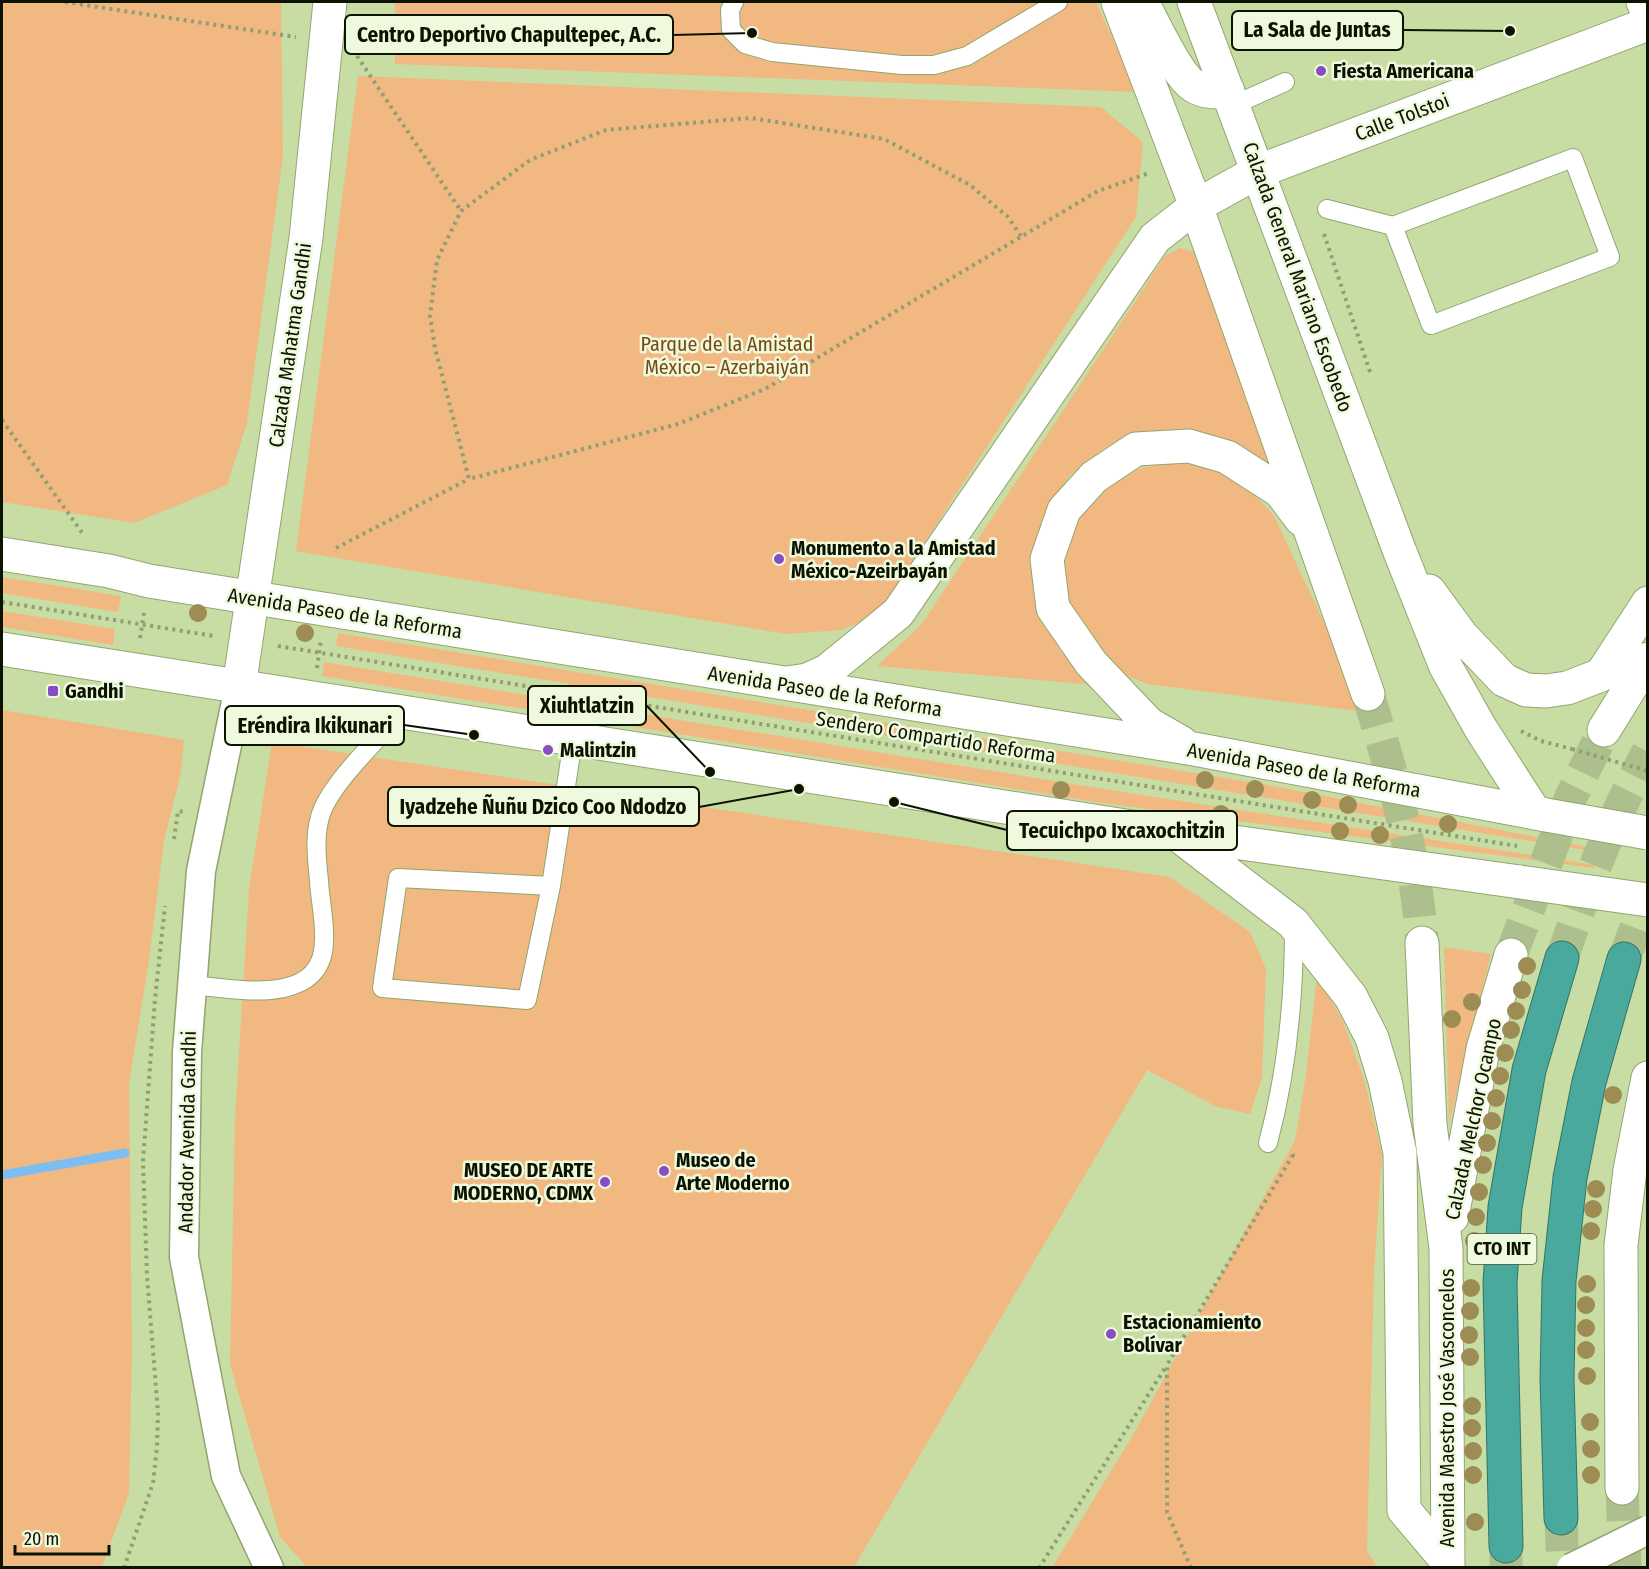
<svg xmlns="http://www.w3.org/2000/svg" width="1649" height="1569" viewBox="0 0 1649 1569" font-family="'Fira Sans Condensed',sans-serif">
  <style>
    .green { fill: #f1b882 }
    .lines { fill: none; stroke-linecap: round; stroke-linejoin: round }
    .stream { stroke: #7dbef2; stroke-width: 9 }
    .secondary-tunnel { stroke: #acbf8c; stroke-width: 33; stroke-dasharray: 33 16; stroke-linecap: butt }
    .motorway-tunnel { stroke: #acbf8c; stroke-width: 33; stroke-dasharray: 33 16; stroke-linecap: butt }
    .service-casing { stroke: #92a56f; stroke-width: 20 }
    .pedestrian-casing { stroke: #92a56f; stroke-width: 31 }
    .minor-casing { stroke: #92a56f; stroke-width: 35 }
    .tertiary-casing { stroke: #92a56f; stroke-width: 35 }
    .secondary-casing { stroke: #92a56f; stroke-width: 35 }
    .motorway-casing { stroke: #357466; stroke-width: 35 }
    .path { stroke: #8f9f72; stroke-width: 4; stroke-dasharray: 3 4.5; stroke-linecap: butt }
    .service { stroke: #fff; stroke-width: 18 }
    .pedestrian { stroke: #fff; stroke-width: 28 }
    .minor { stroke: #fff; stroke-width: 33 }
    .tertiary { stroke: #fff; stroke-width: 33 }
    .secondary { stroke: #fff; stroke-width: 33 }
    .motorway { stroke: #4aa99d; stroke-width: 33 }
    .pedestrian-bridge-casing { stroke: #92a56f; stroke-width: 31; stroke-linecap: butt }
    .secondary-bridge-casing { stroke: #92a56f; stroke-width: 35; stroke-linecap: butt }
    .path-bridge { stroke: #8f9f72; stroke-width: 4; stroke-dasharray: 3 4.5; stroke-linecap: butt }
    .pedestrian-bridge { stroke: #fff; stroke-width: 28 }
    .secondary-bridge { stroke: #fff; stroke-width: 33 }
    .tree { fill: #9d8c54 }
    .poi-dot { fill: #884dc3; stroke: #eef9dd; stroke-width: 2 }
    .labels { text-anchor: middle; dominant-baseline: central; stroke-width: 5; stroke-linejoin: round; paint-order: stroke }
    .shield { fill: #eef9dd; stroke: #505843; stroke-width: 1.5 }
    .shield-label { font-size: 18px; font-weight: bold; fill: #0d1301 }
    .poi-label { font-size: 20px; font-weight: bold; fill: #0d1301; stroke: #eef9dd; text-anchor: start }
    .street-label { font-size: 20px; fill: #0d1301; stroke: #eef9dd }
    .park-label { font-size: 20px; fill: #7a4912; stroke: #eef9dd }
    .leader { fill: none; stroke: #0d1301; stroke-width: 2 }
    .callout-dot { fill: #0d1301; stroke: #eef9dd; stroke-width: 2 }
    .callout { fill: #eef9dd; stroke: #0d1301; stroke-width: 2 }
    .callout-label { font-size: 21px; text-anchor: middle; font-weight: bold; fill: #0d1301 }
  </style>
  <rect width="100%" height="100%" fill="#c8dda4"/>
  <path class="green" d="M2,2H281L283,156L247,423L227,485L134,523L2,502Z
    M395,2H1096L1137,92L395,64Z
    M358,76L1101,107L1143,142L1136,217L879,613L842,630L786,634L296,551Z
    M1180,248L1195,252L1275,466L1235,444L1148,432L1106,447L1070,475L1045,515L1034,561L1039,608L1060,651L1095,685L877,666L922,624L1165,256Z
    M1170,462C1220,467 1241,477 1274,516L1366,712L1147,684L1119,672L1095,653L1066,598L1064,566L1071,535L1087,506L1110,484L1138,469Z
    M2,577L121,596L118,612L2,593Z
    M2,611L115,629L113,645L2,627Z
    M338,633L1262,784L1598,849V852L336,646Z
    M324,662L1110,790L1595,865L1594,868L1095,802L322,676Z
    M2,710L184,740L181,772L164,841L149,960L129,1083L132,1351L129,1493L102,1567H2Z
    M272,742L1170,877L1250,932L1266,969L1262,1077L1250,1114L1215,1106L1147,1070L854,1567H307L280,1537L230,1364L235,1118L249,889Z
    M1444,947L1491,954L1449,1124Z
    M1317,975L1343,1021L1364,1079L1382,1154L1374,1273L1367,1551L1377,1567L1052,1568L1133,1435L1295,1140L1306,1075Z"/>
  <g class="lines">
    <path class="stream" d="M2,1175L125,1153"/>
    <path class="secondary-tunnel" d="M1368,694C1393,776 1416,857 1422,943
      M1511,955L1571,797L1604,730
      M1622,1488L1625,1568"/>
    <path class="motorway-tunnel" d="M1562,958C1586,887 1612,818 1648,752
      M1624,959L1648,896
      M1561,1518L1563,1568
      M1506,1546V1568"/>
    <defs>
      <path id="service" d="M734,2L730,10L731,30L745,44L772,52L902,65H934L967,56L1058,2
        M1234,105L1285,82
        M1327,209L1393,226L1573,158L1610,257L1431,325L1393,226
        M398,878L551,886L527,1000L382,988Z
        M551,886L573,740
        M193,985C235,989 324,1008 324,940C325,921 320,900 319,881C317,860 314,838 320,817C328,786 379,738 401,713
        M1268,1143C1287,1072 1294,1002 1294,928"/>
      <path id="pedestrian" d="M239,687L201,871L187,1052L184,1257L226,1476L269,1568"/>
      <path id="minor" d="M1643,2L1648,13"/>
      <path id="tertiary" d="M1196,206L1259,171L1648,24
        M239,687L306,238L330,2"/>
      <path id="secondary" d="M1118,2L1196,206L1368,694
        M1142,2C1153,22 1173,67 1189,82C1199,92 1214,93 1228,91
        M1194,2L1400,552L1446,667L1481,729L1535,813
        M2,554L109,571L149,581L1194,749L1546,815
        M1429,591L1462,636L1504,680L1526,690L1546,691L1567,688L1601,675L1648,603
        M2,649L1176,834L1520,882
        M787,683L807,680L827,671L898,613L1155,238L1196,206
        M1604,730L1648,659
        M1182,743L1149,724L1091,663L1053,608L1047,559L1064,510L1094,477L1136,449L1189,446L1227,457L1280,491L1301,519
        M1178,835L1293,923L1351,997L1372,1038L1385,1081L1400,1153L1404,1510L1447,1561
        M1422,943L1430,1124L1446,1248L1448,1568
        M1452,1217L1483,1049L1511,955
        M1622,1488L1621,1245L1630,1170L1648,1078"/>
      <path id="motorway" d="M1561,1518L1557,1379L1559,1281L1570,1178L1589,1082L1624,959
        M1506,1546L1500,1283L1505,1207L1529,1070L1562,958"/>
    </defs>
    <use href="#service" class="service-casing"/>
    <use href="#pedestrian" class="pedestrian-casing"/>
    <use href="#minor" class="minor-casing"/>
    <use href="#tertiary" class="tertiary-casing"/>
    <use href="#secondary" class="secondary-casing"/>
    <use href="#motorway" class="motorway-casing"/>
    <path class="path" d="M65,2L296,37
      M357,56L461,211
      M1324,234L1370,372
      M1021,236L1008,217L970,185L884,139L751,118L606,130L530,160L461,211L437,260L430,316L435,348L469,479L678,424L765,389L1098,191L1149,173
      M2,420L83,534
      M336,548L469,479
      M2,602L214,636
      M140,638L144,613
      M278,646L1517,846
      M317,668L321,640
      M1521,731L1541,741L1572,749
      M174,839L178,811L184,812
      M124,1568L153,1483L157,1447L158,1413L147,1276L143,1161L155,999L165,906
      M1039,1568L1167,1365
      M1191,1568L1167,1512V1365L1293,1155L1290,1154"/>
    <use href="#service" class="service"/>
    <use href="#pedestrian" class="pedestrian"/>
    <use href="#minor" class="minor"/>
    <use href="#tertiary" class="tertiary"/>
    <use href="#secondary" class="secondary"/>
    <use href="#motorway" class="motorway"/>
    <defs>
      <path id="pedestrian-bridge" d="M1571,1568L1648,1530"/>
      <path id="secondary-bridge" d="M1546,815L1648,833
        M1520,882L1648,900"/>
    </defs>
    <use href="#pedestrian-bridge" class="pedestrian-bridge-casing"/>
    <use href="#secondary-bridge" class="secondary-bridge-casing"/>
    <path class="path-bridge" d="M1572,749L1648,771"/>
    <use href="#pedestrian-bridge" class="pedestrian-bridge"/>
    <use href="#secondary-bridge" class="secondary-bridge"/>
  </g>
  <g class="tree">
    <circle cx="198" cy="613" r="9"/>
    <circle cx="305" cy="633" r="9"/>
    <circle cx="1205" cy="780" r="9"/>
    <circle cx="1255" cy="789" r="9"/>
    <circle cx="1061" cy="790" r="9"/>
    <circle cx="1312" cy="800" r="9"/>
    <circle cx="1348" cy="805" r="9"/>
    <circle cx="1221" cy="814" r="9"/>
    <circle cx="1448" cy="824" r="9"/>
    <circle cx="1340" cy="831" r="9"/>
    <circle cx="1380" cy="835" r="9"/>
    <circle cx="1527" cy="966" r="9"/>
    <circle cx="1522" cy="990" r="9"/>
    <circle cx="1472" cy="1002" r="9"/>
    <circle cx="1516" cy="1011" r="9"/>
    <circle cx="1452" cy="1019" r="9"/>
    <circle cx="1511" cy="1030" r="9"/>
    <circle cx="1505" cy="1053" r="9"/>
    <circle cx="1500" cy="1076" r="9"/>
    <circle cx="1613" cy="1095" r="9"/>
    <circle cx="1496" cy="1098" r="9"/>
    <circle cx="1492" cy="1121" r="9"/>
    <circle cx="1487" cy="1143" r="9"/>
    <circle cx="1483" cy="1165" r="9"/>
    <circle cx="1596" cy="1189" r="9"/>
    <circle cx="1479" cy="1192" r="9"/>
    <circle cx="1593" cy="1209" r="9"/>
    <circle cx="1476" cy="1217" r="9"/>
    <circle cx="1591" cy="1231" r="9"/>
    <circle cx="1474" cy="1241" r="9"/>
    <circle cx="1587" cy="1284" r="9"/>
    <circle cx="1471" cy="1288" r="9"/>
    <circle cx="1586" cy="1305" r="9"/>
    <circle cx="1470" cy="1311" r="9"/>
    <circle cx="1586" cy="1328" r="9"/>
    <circle cx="1469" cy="1335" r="9"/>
    <circle cx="1586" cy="1350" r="9"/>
    <circle cx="1470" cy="1357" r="9"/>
    <circle cx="1587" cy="1376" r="9"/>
    <circle cx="1472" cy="1406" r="9"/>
    <circle cx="1590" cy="1422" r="9"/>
    <circle cx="1472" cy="1428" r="9"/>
    <circle cx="1591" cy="1449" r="9"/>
    <circle cx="1473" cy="1451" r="9"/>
    <circle cx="1473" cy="1475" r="9"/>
    <circle cx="1591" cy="1475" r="9"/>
    <circle cx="1475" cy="1522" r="9"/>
  </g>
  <g class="poi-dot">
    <circle cx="1321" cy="71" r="6"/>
    <circle cx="779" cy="559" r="6"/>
    <rect x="47" y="685" width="12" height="12" rx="3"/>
    <circle cx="548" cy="750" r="6"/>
    <circle cx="664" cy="1171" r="6"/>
    <circle cx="605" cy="1182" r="6"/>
    <circle cx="1111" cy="1334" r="6"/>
  </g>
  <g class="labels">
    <rect class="shield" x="1467.5" y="1234" width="69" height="30" rx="4.5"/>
    <g class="shield-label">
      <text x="1502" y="1249">CTO INT</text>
    </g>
    <g class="poi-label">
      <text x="1333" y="71">Fiesta Americana</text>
      <text x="791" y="548">Monumento a la Amistad<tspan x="791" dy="23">México-Azeirbayán</tspan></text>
      <text x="65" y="691">Gandhi</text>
      <text x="560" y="750">Malintzin</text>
      <text x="676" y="1160">Museo de<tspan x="676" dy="23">Arte Moderno</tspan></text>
      <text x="593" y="1170" text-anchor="end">MUSEO DE ARTE<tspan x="593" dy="23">MODERNO, CDMX</tspan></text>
      <text x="1123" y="1322">Estacionamiento<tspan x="1123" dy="23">Bolívar</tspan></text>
    </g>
    <g class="street-label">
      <text transform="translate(1402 117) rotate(-21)">Calle Tolstoi</text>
      <text transform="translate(1298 277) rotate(70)">Calzada General Mariano Escobedo</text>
      <text transform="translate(290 345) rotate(-82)">Calzada Mahatma Gandhi</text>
      <text transform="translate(345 613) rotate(9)">Avenida Paseo de la Reforma</text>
      <text transform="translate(825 691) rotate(9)">Avenida Paseo de la Reforma</text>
      <text transform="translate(936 737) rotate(9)">Sendero Compartido Reforma</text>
      <text transform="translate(1304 770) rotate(10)">Avenida Paseo de la Reforma</text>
      <text transform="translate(1473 1119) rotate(-78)">Calzada Melchor Ocampo</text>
      <text transform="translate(187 1132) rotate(-89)">Andador Avenida Gandhi</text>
      <text transform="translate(1447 1408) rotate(-90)">Avenida Maestro José Vasconcelos</text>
    </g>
    <g class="park-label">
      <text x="727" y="344">Parque de la Amistad<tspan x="727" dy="23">México – Azerbaiyán</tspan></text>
    </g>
  </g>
  <path class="leader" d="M1510 31L1403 30M752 33L673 35M710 772L646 705M474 735L404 725M799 789L699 807M894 802L1007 830"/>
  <g class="callout-dot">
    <circle cx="1510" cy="31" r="6"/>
    <circle cx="752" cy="33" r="6"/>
    <circle cx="710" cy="772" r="6"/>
    <circle cx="474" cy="735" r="6"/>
    <circle cx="799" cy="789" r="6"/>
    <circle cx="894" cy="802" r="6"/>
  </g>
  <g class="callout">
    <rect x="1232" y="11" width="171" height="39" rx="6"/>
    <rect x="345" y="15" width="328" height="39" rx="6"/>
    <rect x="528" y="686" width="118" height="39" rx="6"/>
    <rect x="225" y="706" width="179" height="39" rx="6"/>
    <rect x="388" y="787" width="311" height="39" rx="6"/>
    <rect x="1007" y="811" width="230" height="39" rx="6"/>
  </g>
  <g class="callout-label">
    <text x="1317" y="37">La Sala de Juntas</text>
    <text x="509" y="42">Centro Deportivo Chapultepec, A.C.</text>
    <text x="587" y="713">Xiuhtlatzin</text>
    <text x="315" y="733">Eréndira Ikikunari</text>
    <text x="543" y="814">Iyadzehe Ñuñu Dzico Coo Ndodzo</text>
    <text x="1122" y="838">Tecuichpo Ixcaxochitzin</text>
  </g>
  <rect width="1649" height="1569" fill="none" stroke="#0d1301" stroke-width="6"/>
  <path d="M15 1545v9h94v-9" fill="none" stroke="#0d1301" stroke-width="3"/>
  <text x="24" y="1545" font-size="18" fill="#0d1301" stroke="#eef9dd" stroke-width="4.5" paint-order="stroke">20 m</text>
</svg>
